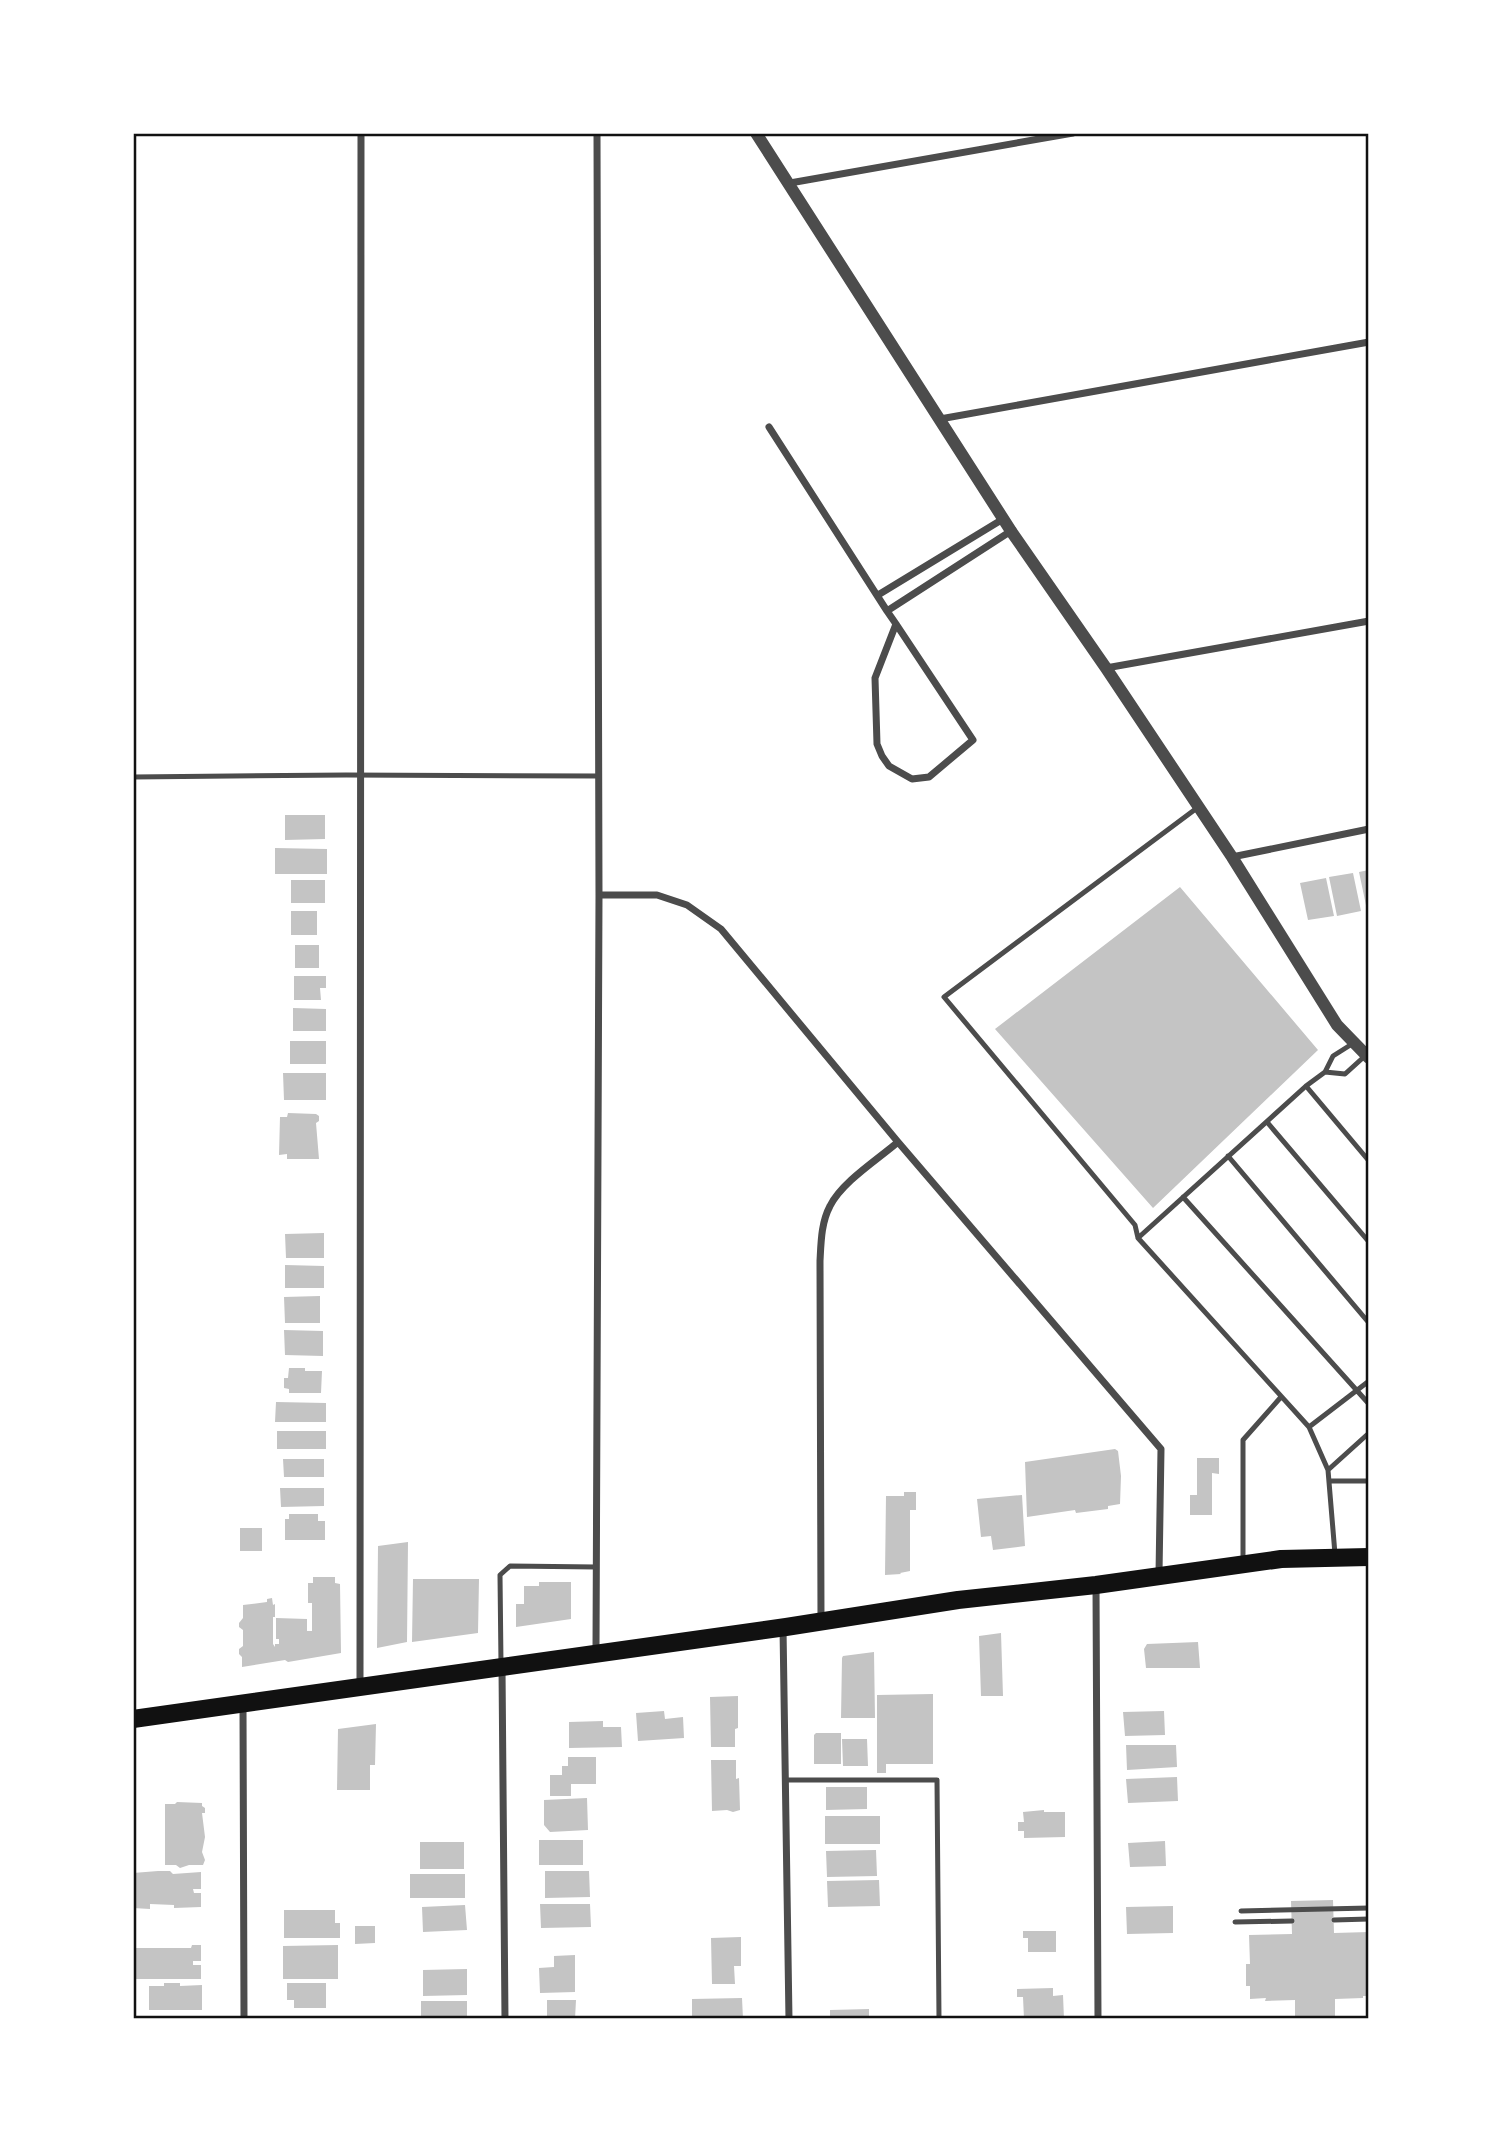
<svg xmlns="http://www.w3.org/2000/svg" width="1502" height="2152" viewBox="0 0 1502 2152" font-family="'Crimson Pro',serif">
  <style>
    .building { fill: #c4c4c4 }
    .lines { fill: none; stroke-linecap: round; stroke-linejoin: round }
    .service { stroke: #4c4c4c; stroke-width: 5 }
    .minor { stroke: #4c4c4c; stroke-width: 7 }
    .tertiary { stroke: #4c4c4c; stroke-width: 12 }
    .primary { stroke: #111; stroke-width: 18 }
    .neatline { fill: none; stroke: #111; stroke-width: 2.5 }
  </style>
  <rect width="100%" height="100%" fill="#fff"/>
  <path class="building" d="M285,815H325V839L285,840Z
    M275,848L327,849V874H275Z
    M1369,870V910H1367L1359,872Z
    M1353,873L1361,911L1337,916L1329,877Z
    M1326,878L1334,916L1308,920L1300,883Z
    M291,880H325V903H291Z
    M1180,887L1318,1050L1153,1208L995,1029Z
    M291,911H317V935H291Z
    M295,945H319V968H295Z
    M294,976H326V988H320L321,1000H294Z
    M293,1008L326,1009V1031H293Z
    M290,1041H326V1064H290Z
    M283,1073H326V1100H284Z
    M288,1113L316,1114L319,1116V1121L316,1123L319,1159H287V1154L279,1155L280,1117H287Z
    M324,1233V1258H286L285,1234Z
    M285,1265L324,1266V1288H285Z
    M320,1296V1323H285L284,1297Z
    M284,1330L323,1331V1356L285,1355Z
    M289,1368H305V1371H322L321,1393H289V1389L284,1388V1378H288Z
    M276,1402L326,1403V1422H275Z
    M277,1431H326V1449H277Z
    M1115,1449L1118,1451L1121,1476L1120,1504L1108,1506V1509L1076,1513L1075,1510L1027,1517L1025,1462Z
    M1197,1458H1219V1474L1212,1473V1515H1190V1495H1197Z
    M283,1459H324V1477H284Z
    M280,1488H324V1506L281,1507Z
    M904,1492H916V1510H910V1571L900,1573L901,1574L885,1575L886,1496H904Z
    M1022,1495L1025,1546L993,1550L991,1536L981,1537L977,1499Z
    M289,1514H318V1521H325V1540H285V1519H289Z
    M240,1528H262V1551H240Z
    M408,1542L407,1642L377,1648L378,1546Z
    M313,1577H335V1583L340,1584L341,1653L288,1662L285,1660L242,1667V1657L239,1654V1649L243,1646V1630L239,1627V1623L243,1618V1605L267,1602V1599L272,1598L273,1605L275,1604V1617H273V1644L275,1647V1644H279V1639H276V1618L307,1619V1631H312V1603H308V1583H313Z
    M413,1579H479L478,1633L412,1642Z
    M539,1582H571V1619L516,1627V1604H524V1586H539Z
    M1001,1633L1003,1696H981L979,1636Z
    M1198,1642L1200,1668H1146L1144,1649L1147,1644Z
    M874,1652L875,1718H841L842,1658L843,1656Z
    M933,1694V1764H886V1773H877V1695Z
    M738,1696V1728L735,1729V1747H711L710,1697Z
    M664,1711L665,1719L683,1717L684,1738L638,1741L636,1713Z
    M1164,1711L1165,1735L1125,1736L1123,1712Z
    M603,1721V1727H621L622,1747L569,1748V1722Z
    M376,1724L375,1765H370V1790H337L338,1729Z
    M816,1733H841V1764H814V1735Z
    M842,1739H867L868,1766H843Z
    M1126,1745H1176L1177,1767L1127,1770Z
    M568,1757H596V1784H571V1796H550V1775H562V1766H568Z
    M711,1760H736V1779L739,1778L740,1810L733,1812L727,1810L712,1811Z
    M1177,1777L1178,1801L1128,1803L1126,1779Z
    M826,1787H867V1809L826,1810Z
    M587,1798L588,1830L550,1832L544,1825V1800Z
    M177,1802L202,1803V1806L205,1808V1813H202L205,1837L202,1852L205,1860L203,1865H189L180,1868L176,1865H165V1804H175Z
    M1044,1810V1812H1065V1837L1024,1838V1831H1018V1822H1024L1023,1812Z
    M825,1816H880V1844H825Z
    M539,1840H583V1865H539Z
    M1165,1841L1166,1866L1130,1867L1128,1843Z
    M420,1842H464V1869H420Z
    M876,1850L877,1876L827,1877L826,1851Z
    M158,1871H170L173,1874L201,1872V1889H193L194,1893H201V1907L174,1908V1905L150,1904V1909L133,1908V1873Z
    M545,1871H589L590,1897L545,1898Z
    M410,1874H465V1898H410Z
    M879,1880L880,1906L828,1907L827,1881Z
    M1333,1900L1334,1933L1369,1932V1996H1363V1998L1335,1999V2019H1295V2000L1265,2001L1266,1998L1250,1999V1986H1246V1964H1250L1249,1935L1292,1934L1291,1901Z
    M540,1904H590L591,1927L541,1928Z
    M465,1905L467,1930L423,1932L422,1907Z
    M1173,1906V1933L1127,1934L1126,1907Z
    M284,1910H335V1923H340V1938H284Z
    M355,1926H375V1943L355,1944Z
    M1023,1931H1056V1952H1028V1938H1023Z
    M741,1937V1966H734L735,1984H712L711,1938Z
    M192,1945H201V1961H193V1965H201V1979H133V1948H191Z
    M338,1945V1979H283V1946Z
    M575,1955V1992L540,1993L539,1968L554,1967V1956Z
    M467,1969V1995L423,1996V1970Z
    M164,1983H180V1986L202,1985V2010H149V1986H164Z
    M287,1983H326V2008H294V2000H287Z
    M1053,1988V1996L1063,1995L1064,2019H1024L1023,1997H1017V1989Z
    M742,1998L743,2019H692V1999Z
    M547,2000H576L575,2019H547Z
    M421,2001H467V2019H421Z
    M869,2009V2019H830V2010Z"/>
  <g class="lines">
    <path class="service" d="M133,777L346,775L599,776
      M1197,808L944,997L1135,1225L1138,1238L1309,1427L1328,1470L1335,1554
      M1325,1072L1345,1074L1366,1055
      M1306,1086L1369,1161
      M1267,1122L1369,1242
      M1228,1156L1369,1323
      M1183,1197L1369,1404
      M1138,1238L1306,1086L1325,1072L1333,1056L1352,1044
      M1309,1427L1369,1381
      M1328,1470L1369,1433
      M1330,1481H1369
      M1243,1562V1440L1281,1397
      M501,1664L500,1575L510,1566L596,1567
      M786,1780H937L939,2019
      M1241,1911L1369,1908
      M1334,1920L1369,1919
      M1235,1922L1292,1921"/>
    <path class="minor" d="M790,183L1073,133
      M940,419L1369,342
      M769,427L887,611L896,624L973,740L929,777L912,779L889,766L882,756L877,744L875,678L896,624
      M878,595L1003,519
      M887,611L1011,531
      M1106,668L1369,621
      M1232,857L1369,829
      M599,895H657L687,905L721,929L898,1142L1161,1449L1159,1574
      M1096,1586L1098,2019
      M821,1621L820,1261C821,1243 821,1223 830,1206C842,1182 877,1160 898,1142
      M783,1628L789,2019
      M596,1651L599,895L597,133
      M502,1668L505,2019
      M360,1686L361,133
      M243,1705L244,2019"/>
    <path class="tertiary" d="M756,133L1011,531L1106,668L1232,857L1337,1025L1369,1058"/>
    <path class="primary" d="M133,1719L786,1627L958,1600L1096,1585L1281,1559L1369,1557"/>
  </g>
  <rect width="1502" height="2152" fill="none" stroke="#ffffff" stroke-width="270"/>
  <rect x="135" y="135" width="1232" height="1882" class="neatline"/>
</svg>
